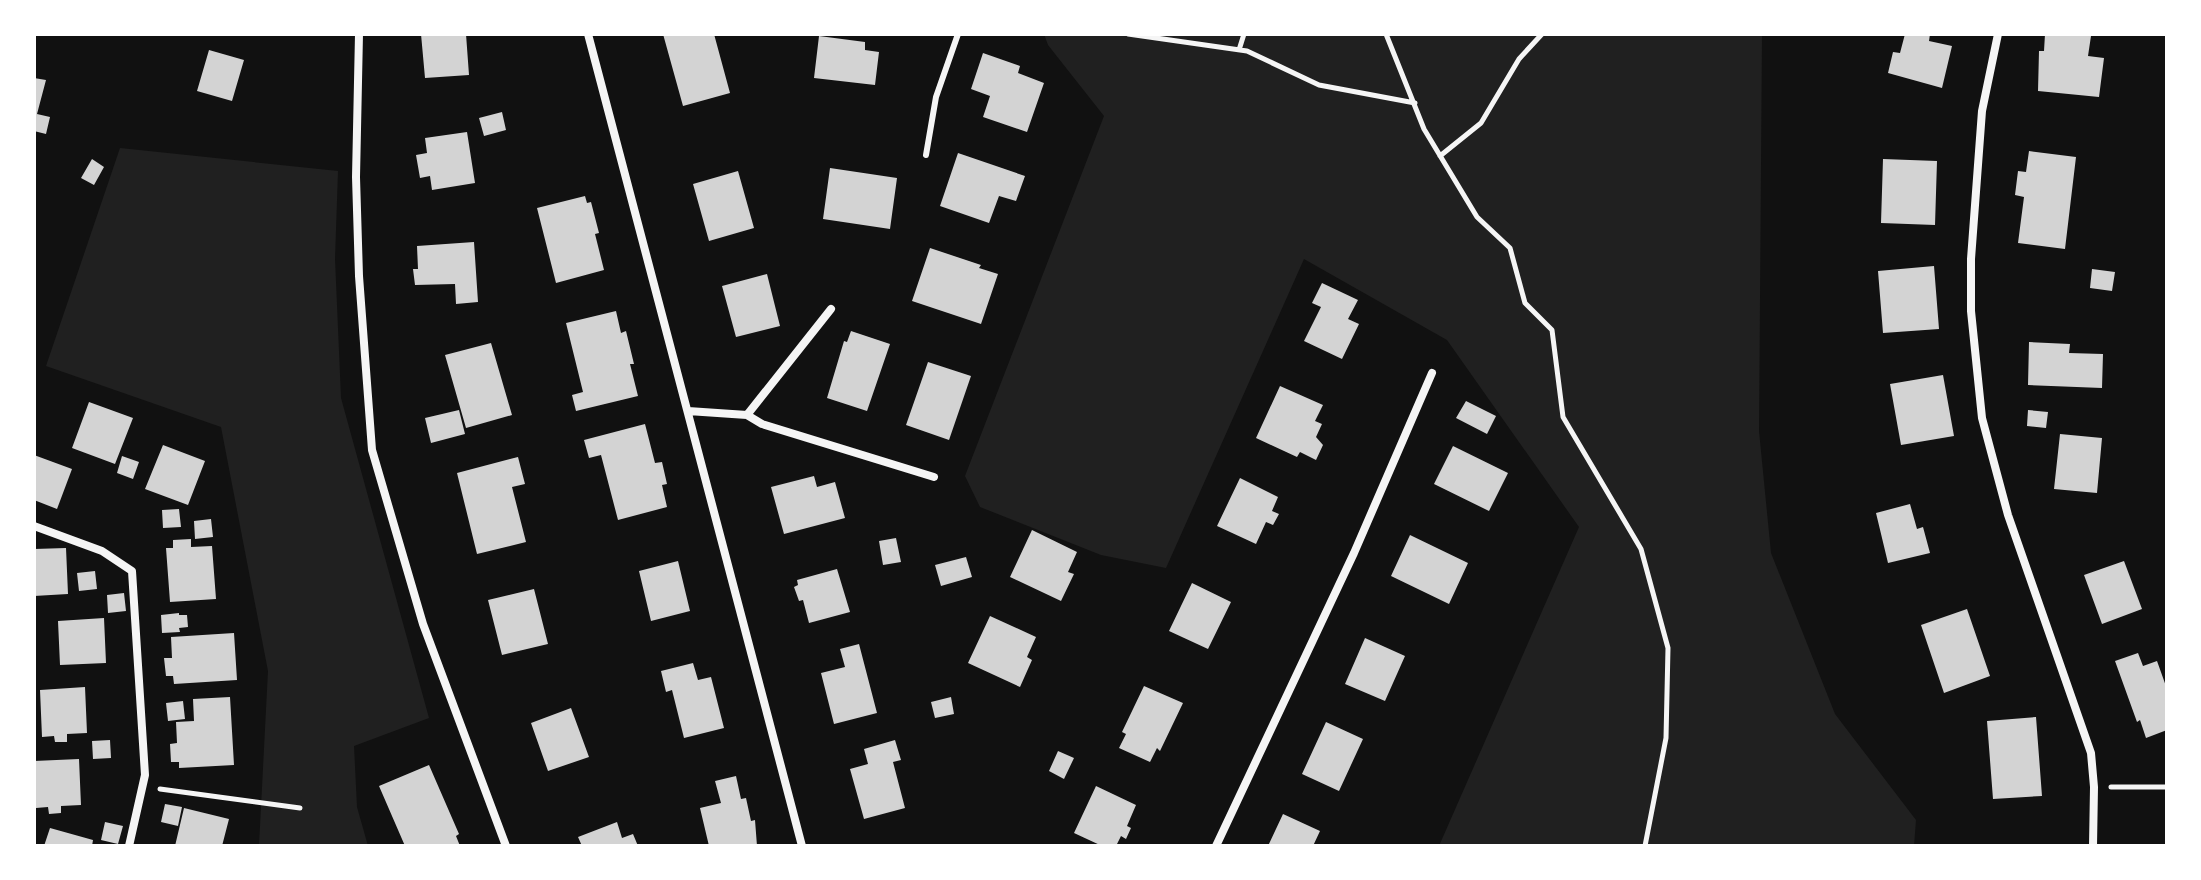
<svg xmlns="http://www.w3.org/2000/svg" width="2201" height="880" viewBox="0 0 2201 880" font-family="Helvetica,sans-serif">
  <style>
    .green { fill: #202020 }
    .building { fill: #d3d3d3 }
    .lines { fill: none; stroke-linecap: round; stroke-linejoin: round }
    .path { stroke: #f5f5f5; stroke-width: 5 }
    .service { stroke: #f5f5f5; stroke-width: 6 }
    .minor { stroke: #f5f5f5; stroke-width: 8 }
  </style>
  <rect width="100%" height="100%" fill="#111"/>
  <path class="green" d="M1044,34H1762L1759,431L1771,553L1835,714L1916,820L1914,846H1439L1579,527L1447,340L1304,259L1166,568L1101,555L980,507L965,476L1104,116L1048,45Z
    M120,148L338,171L335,259L341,398L429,718L354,746L357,807L368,846H259L268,671L221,427L46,366Z"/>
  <path class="building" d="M421,34H466L469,75L425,78Z
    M663,34H714L730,93L683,106Z
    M1905,34H1930L1929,41L1952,46L1942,88L1888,73L1893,52L1900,53Z
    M2045,34L2091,36L2088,56L2104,58L2099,97L2038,91L2039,51H2044Z
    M819,36L865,42V50L879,52L875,85L814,78Z
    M209,50L244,60L232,101L197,91Z
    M983,53L1020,66L1018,73L1044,83L1027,132L983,117L990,96L971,89Z
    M34,78L46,80L37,114L50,117L46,134L34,131Z
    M502,112L506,130L484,136L479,118Z
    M467,132L475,183L432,190L430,176L420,178L416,155L427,153L425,138Z
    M2029,151L2076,157L2065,249L2018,243L2024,197L2015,195L2018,171L2026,172Z
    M958,153L1025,176L1016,201L999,196L989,223L940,206Z
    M92,159L104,167L94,185L81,178Z
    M1883,159L1937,161L1935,225L1881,223Z
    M830,168L897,178L890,229L823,219Z
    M738,171L754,228L709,241L693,184Z
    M585,196L587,203L591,202L599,233L595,234L604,270L556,283L537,208Z
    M474,242L478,302L456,304L455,284L415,285L413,269H418L417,246Z
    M930,248L981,265L979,268L998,274L981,324L912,301Z
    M1934,266L1939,329L1883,333L1878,271Z
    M2092,269L2115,272L2112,291L2090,288Z
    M767,274L780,326L736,337L722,286Z
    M1322,283L1358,300L1348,319L1359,324L1342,359L1304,341L1321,307L1312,303Z
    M616,311L621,333L626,331L634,364H630L638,396L576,411L572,395L583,392L566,323Z
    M851,331L890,344L867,411L827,398L844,341L847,342Z
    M2029,342L2070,344L2069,353L2103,354L2102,388L2028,385Z
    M491,343L512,415L466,428L445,355Z
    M928,362L971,376L949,440L906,425Z
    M1943,375L1954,436L1901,445L1890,384Z
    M1280,386L1323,405L1315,421L1322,424L1316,437L1323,445L1316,460L1300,452L1297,457L1256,438Z
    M1466,401L1496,416L1487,434L1456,418Z
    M89,402L133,418L115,464L72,448Z
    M459,410L465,434L431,443L425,418Z
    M2028,410L2048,412L2046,428L2027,426Z
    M645,424L655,463L662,462L667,484L662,485L667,507L618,520L601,455L589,458L584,440Z
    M2060,434L2102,438L2097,493L2054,489Z
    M163,445L205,461L188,505L145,489Z
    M1453,446L1508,473L1489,511L1434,484Z
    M34,455L72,469L57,509L34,500Z
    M122,456L139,462L133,479L117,473Z
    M518,457L525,484L512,487L526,542L477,554L457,473Z
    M814,476L817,487L835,482L845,518L784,534L771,487Z
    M1240,478L1278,497L1272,511L1279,514L1273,525L1266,522L1256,544L1217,526Z
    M1910,504L1917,529L1923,527L1930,553L1888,563L1876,513Z
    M179,509L181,527L163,528L162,510Z
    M211,519L213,537L195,539L194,521Z
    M1032,530L1077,552L1068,572L1074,574L1061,601L1010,577Z
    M1410,535L1468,563L1449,604L1391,576Z
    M896,538L901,562L883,565L879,541Z
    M191,539V547L212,546L216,599L170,602L166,548H173V540Z
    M66,548L68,594L34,596V549Z
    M966,557L972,577L941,586L935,565Z
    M678,561L690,611L651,621L639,571Z
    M2124,561L2142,609L2102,624L2084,575Z
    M837,569L850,612L809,623L803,600L799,601L794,587L798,585L797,580Z
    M95,571L97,589L79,591L77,573Z
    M1192,583L1231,602L1208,649L1169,631Z
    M534,589L548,644L502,655L488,600Z
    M124,593L126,611L108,613L107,595Z
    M1967,609L1990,676L1944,693L1921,625Z
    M179,613V615H187L188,627L179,628L180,632L162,633L161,615Z
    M990,616L1036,637L1027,657L1032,660L1020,687L968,663Z
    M104,618L106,663L60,665L58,621Z
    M234,633L237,680L174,684L173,676H166L164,658H172L171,637Z
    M1365,638L1405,656L1385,701L1345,684Z
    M859,644L877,713L834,724L821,673L845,667L840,649Z
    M2138,653L2143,666L2157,661L2167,689V730L2146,738L2140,720L2137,722L2115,661Z
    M693,663L698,680L711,677L724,728L684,738L672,690L666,692L661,671Z
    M1144,686L1183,703L1160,751L1157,748L1150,762L1119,748L1126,734L1122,732Z
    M85,687L87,733L67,734V742H55L54,736L42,737L40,690Z
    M230,697L234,765L179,768V762H171L170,744L177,743L176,722L194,721L193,699Z
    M951,697L954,714L935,718L931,702Z
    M183,701L185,719L168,721L166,703Z
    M571,708L589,757L548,771L531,723Z
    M2036,717L2042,796L1993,799L1987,721Z
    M1326,722L1363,739L1339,791L1302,774Z
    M110,740L111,758L93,759L92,741Z
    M895,740L901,760L893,762L905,808L864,819L850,769L868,764L864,749Z
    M1058,751L1074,758L1064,779L1049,771Z
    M79,759L81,805L61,806V813L49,814L48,807L36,808L34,761Z
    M429,765L459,834L456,836L460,846H405L379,786Z
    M736,776L741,799L746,798L751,821L755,820L757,846H709L700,808L721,803L715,781Z
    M1096,786L1136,805L1127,826L1131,828L1126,839L1121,836L1116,846H1102L1074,833Z
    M165,804L182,807L178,826L161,822Z
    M184,808L229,819L222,846H175Z
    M1283,814L1320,831L1313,846H1268Z
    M105,822L123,826L118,844L101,840Z
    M617,822L622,838L633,834L638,846H582L578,837Z
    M50,828L93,840L92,846H44Z"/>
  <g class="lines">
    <path class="path" d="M1128,34L1247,51L1319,85L1415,103
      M1386,34L1424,129L1477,217L1510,248L1525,303L1552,330L1563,417L1641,549L1668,648L1666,738L1645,846
      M1239,50L1244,34
      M1440,156L1481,123L1519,59L1542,34
      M2111,787H2167
      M160,789L300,808"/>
    <path class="service" d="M926,155L936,97L958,34"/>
    <path class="minor" d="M359,34L356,177L359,276L372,450L423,624L506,846
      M588,34L802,846
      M1998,34L1982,111L1971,259V311L1982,418L2008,515L2091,753L2094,787L2093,846
      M688,411L747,415L831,309
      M747,415L762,424L934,477
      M34,526L102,551L132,571L145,775L129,846
      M1216,846L1354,553L1432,373"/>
  </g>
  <rect width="2201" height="880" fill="none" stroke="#ffffff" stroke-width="72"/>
</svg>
